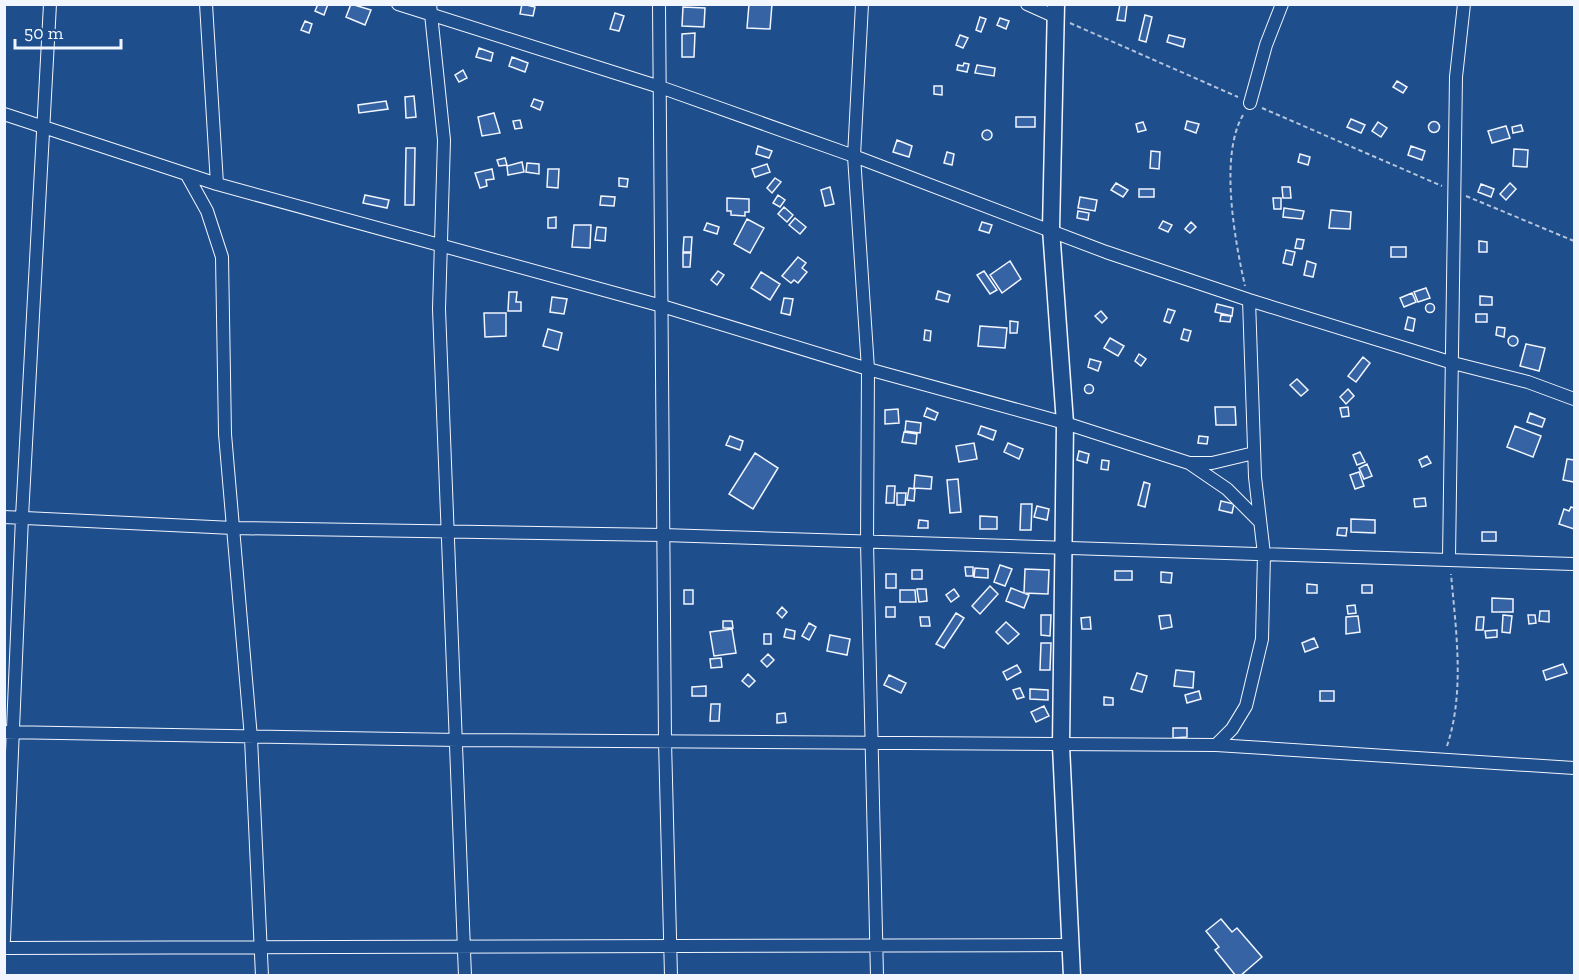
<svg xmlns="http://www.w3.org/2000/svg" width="1579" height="980" viewBox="0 0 1579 980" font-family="'Zilla Slab',serif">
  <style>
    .building { fill: #3563a3; stroke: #f2f6ff; stroke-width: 1.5 }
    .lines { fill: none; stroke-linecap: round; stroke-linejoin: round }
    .minor-casing { stroke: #f2f6ff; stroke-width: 14 }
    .tertiary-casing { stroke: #f2f6ff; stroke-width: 19 }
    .path { stroke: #b3c4dc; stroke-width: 2; stroke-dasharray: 4.5 3; stroke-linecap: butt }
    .minor { stroke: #1f4e8c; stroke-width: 12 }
    .tertiary { stroke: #1f4e8c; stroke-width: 16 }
  </style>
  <rect width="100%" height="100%" fill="#1f4e8c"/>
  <path class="building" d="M318,4H328L324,15L315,11Z
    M351,4L371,10L365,25L346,17Z
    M522,4L535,7L533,16L520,14Z
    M749,4H772L770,29L747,28Z
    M1120,4L1127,5L1125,21L1117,20Z
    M683,7L705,8L704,27L682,26Z
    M615,13L624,16L619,31L610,29Z
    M1145,15L1152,17L1146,42L1139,40Z
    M980,17L986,19L981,32L976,30Z
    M1000,18L1009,21L1006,29L997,25Z
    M305,21L312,24L309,33L301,30Z
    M695,33L694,57H682V34Z
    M960,35L968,38L963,48L956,45Z
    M1169,35L1185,39L1183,47L1167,42Z
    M479,48L493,53L491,61L476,57Z
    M512,57L528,63L525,72L509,66Z
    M964,63L969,64L967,72L957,70L958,65L963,66Z
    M977,65L995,68L994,76L975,73Z
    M463,70L467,78L459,82L455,75Z
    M1397,81L1407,87L1403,93L1393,87Z
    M934,86H942V95L934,94Z
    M414,96L416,117L406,118L405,97Z
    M534,99L543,102L540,110L531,106Z
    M386,101L388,109L359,113L358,105Z
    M494,113L500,133L482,136L478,117Z
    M1016,117H1035V127H1016Z
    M1351,119L1365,125L1361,133L1347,127Z
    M520,120L522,128L515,129L513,121Z
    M1187,121L1199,124L1196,133L1185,129Z
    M1428.5 127a5.5 5.5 0 1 1 11 0a5.5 5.5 0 1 1-11 0Z
    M1143,122L1146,130L1138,132L1136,124Z
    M1378,122L1387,128L1381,137L1372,131Z
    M1521,125L1523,131L1513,133L1512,127Z
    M1506,126L1510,138L1492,143L1488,131Z
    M982 135a5 5 0 1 1 10 0a5 5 0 1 1-10 0Z
    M897,140L912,146L909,157L893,152Z
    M758,146L772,151L769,158L756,154Z
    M1411,146L1425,151L1422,160L1408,155Z
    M406,148H415L414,205H405Z
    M1514,149L1528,150L1527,167L1513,166Z
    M1151,151L1160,152L1159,169L1150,168Z
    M947,152L954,154L952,165L944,163Z
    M1300,154L1310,157L1308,165L1298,162Z
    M505,158L507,165L499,166L497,160Z
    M522,162L524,172L508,175L507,166Z
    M527,163L539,164V174L526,172Z
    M767,164L770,172L755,177L752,169Z
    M492,169L494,179L486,180L487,186L480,188L475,173Z
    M548,169H559L558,188L547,187Z
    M619,178L628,179L627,187L619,186Z
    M775,178L781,182L772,193L767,188Z
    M1116,183L1128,190L1123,197L1111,190Z
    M1510,183L1516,189L1506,200L1500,194Z
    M1481,184L1494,189L1491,197L1478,192Z
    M830,187L834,204L825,206L821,190Z
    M1282,187H1290L1291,198H1283Z
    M1139,189H1154V197H1139Z
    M365,195L389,200L387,208L363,203Z
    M778,195L785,200L780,207L773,203Z
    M601,196L615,197L614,206L600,205Z
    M1080,197L1097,200L1095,211L1078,208Z
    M727,198L749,199V212H745V216L731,215V211H727Z
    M1273,198H1281V209H1274Z
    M784,207L793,215L787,222L778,214Z
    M1284,208L1304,211L1302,219L1283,217Z
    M1331,210L1351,212L1350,229L1329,228Z
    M1078,211L1089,213L1088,220L1077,218Z
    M556,217V228H548V218Z
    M795,218L806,227L800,234L789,225Z
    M747,219L764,228L750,253L734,244Z
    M1163,221L1172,225L1168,232L1159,228Z
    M982,222L992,225L989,233L979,230Z
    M1191,222L1196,227L1190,233L1185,229Z
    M707,223L719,227L717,234L704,230Z
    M574,225H591L590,248L572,247Z
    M597,227L606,228L605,241L595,240Z
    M684,237H692L691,252H683Z
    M1297,239L1304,240L1302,249L1295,248Z
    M1479,241L1487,242V252H1479Z
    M1391,247H1406V257H1391Z
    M1286,250L1295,252L1292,265L1283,263Z
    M683,253H691L690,267H683Z
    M798,257L806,263L802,268L807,272L798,283L794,280L791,283L782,276Z
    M1010,261L1021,279L1002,293L990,275Z
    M1307,261L1316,264L1313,277L1304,275Z
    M718,271L724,275L717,285L711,280Z
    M984,271L997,290L990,294L977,275Z
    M761,272L780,284L770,300L751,288Z
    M1426,288L1430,298L1418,302L1414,292Z
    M938,291L950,295L948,302L936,299Z
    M509,292H517L516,302H521V311H508Z
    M1412,293L1416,302L1404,307L1400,298Z
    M1480,296L1492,297V305H1480Z
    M552,297L567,299L564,314L550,312Z
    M784,298L793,299L790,315L781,313Z
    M1425.5 308a4.5 4.5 0 1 1 9 0a4.5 4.5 0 1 1-9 0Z
    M1217,304L1233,308L1232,316L1215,312Z
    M1168,309L1175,311L1170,323L1164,321Z
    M1101,311L1107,318L1102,323L1095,316Z
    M484,313H506V336L485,337Z
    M1476,314H1487V322H1476Z
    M1221,315L1231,316L1230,322L1220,321Z
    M1408,317L1415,319L1413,331L1405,329Z
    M1010,321L1018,322L1017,333H1010Z
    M980,326L1007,328L1005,348L978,346Z
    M1497,327L1505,328L1504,337L1496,335Z
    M548,329L562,333L558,350L543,346Z
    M1184,329L1191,331L1188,341L1181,339Z
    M925,330L931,331L930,341L924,340Z
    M1508 341a5 5 0 1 1 10 0a5 5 0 1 1-10 0Z
    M1110,338L1124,346L1118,356L1104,348Z
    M1526,344L1545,348L1539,371L1520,366Z
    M1139,354L1146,359L1141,366L1135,361Z
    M1363,357L1370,363L1356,382L1348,376Z
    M1090,359L1101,362L1098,371L1088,367Z
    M1297,379L1308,390L1301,396L1290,385Z
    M1084.5 389a4.5 4.5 0 1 1 9 0a4.5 4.5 0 1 1-9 0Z
    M1348,389L1354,396L1346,404L1340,397Z
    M1215,407H1235L1236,425H1216Z
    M1348,407L1349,416L1342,417L1340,408Z
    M927,408L938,413L935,420L924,416Z
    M898,409L899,423L885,424V410Z
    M1530,413L1545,419L1542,427L1527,422Z
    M906,421L921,423L920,433L905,431Z
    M981,426L996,431L993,440L978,434Z
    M1515,426L1541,436L1533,457L1507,447Z
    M904,432L917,434L916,444L902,442Z
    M730,436L743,441L740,450L726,445Z
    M1199,436L1208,437L1207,444L1198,443Z
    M974,443L977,459L959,462L956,446Z
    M1008,443L1023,449L1019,459L1004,452Z
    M1079,451L1089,454L1087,463L1077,460Z
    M1360,452L1365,462L1357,465L1353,455Z
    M755,453L778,468L753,509L729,494Z
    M1427,456L1431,463L1422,467L1419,460Z
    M1567,459L1574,460V482L1563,480Z
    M1102,460L1109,461L1108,470L1101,469Z
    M1367,464L1372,476L1364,479L1359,468Z
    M1359,472L1364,486L1355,489L1350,475Z
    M915,475L932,477L931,489L914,488Z
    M958,479L961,512L950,513L947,480Z
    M1144,482L1150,484L1145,507L1138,505Z
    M887,486H895L894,503H886Z
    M909,488L915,489L914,501L907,500Z
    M897,493H906L905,505H897Z
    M1425,498L1426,506L1415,507L1414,499Z
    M1221,501L1234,504L1232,513L1219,510Z
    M1021,504H1032L1031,530H1020Z
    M1037,506L1049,509L1047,520L1034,517Z
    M1571,507L1574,508V529L1559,524L1564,509L1569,511Z
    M980,516L997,517V529H980Z
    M1351,519L1375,520V533L1351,532Z
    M919,520L928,521V528H918Z
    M1338,528H1347L1346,536L1337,535Z
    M1482,532H1496V541H1482Z
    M1000,565L1012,569L1005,586L994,582Z
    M965,567H973V576H966Z
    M975,568L988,569V578L974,577Z
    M1025,569L1049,570L1048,594L1024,593Z
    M912,570H922V579H912Z
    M1115,571H1132V580H1115Z
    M1161,572L1172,573L1171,583L1161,582Z
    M886,574H896V588H886Z
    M1307,584L1317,585V593H1307Z
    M1362,585H1372V593H1362Z
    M990,586L998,594L980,614L972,606Z
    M1011,588L1029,595L1024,608L1006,601Z
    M917,589H926L927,601L919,602Z
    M954,589L959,596L951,602L946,595Z
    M684,590H693V604H684Z
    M900,590H915L916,602H900Z
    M1492,598L1513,599V612H1492Z
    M1355,605L1356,613L1348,614L1347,606Z
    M782,607L787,612L782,618L777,613Z
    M886,607H895V617H886Z
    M1540,611H1549V622L1539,621Z
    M956,613L964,618L944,648L936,644Z
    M1041,615H1051L1050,636L1041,635Z
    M1170,615L1172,627L1161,629L1159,616Z
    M1503,615L1512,616L1510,633L1502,632Z
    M1528,615H1535L1536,623L1529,624Z
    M1358,616L1360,632L1346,634V617Z
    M920,617H929L930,626H921Z
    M1090,617L1091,629H1082L1081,618Z
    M1477,617H1484L1483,630H1476Z
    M723,621H732L733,628H723Z
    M1006,622L1019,634L1008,644L996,632Z
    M809,623L816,627L809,640L802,636Z
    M732,629L736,653L714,656L710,632Z
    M786,629L795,631L794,639L784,637Z
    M1497,630V637L1486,638L1485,631Z
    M764,634H771V644H764Z
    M830,635L850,639L847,655L827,651Z
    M1314,638L1318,647L1305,652L1302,643Z
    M1041,643H1051L1050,670H1040Z
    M768,654L774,660L767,667L761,661Z
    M721,658L722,667L711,668L710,659Z
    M1563,664L1567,673L1546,680L1543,671Z
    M1017,665L1021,672L1007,680L1003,672Z
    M1176,670L1194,672L1193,688L1174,686Z
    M1137,673L1147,676L1142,692L1131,689Z
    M748,674L755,681L749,687L742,681Z
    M889,675L906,683L901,693L884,685Z
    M706,686V696H692V687Z
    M1020,688L1024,697L1017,699L1013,690Z
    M1030,689L1048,690V700L1030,699Z
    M1199,691L1201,699L1187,703L1185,695Z
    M1320,691H1334V701H1320Z
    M1104,697L1113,698V705H1104Z
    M711,704H720L719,721H710Z
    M1044,706L1049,716L1036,722L1031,712Z
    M785,713L786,722L777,723V714Z
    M1173,728H1187V737L1173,738Z
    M1221,919L1232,932L1237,928L1262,957L1240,976H1236L1215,950L1219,947L1206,931Z"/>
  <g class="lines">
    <defs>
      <path id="minor" d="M206,4L217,184
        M398,4L660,87L854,156L1106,252L1249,300L1453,363L1528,382L1574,399
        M430,4L444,140L439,309L465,976
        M659,4L665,741L671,976
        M862,4L854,156L868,369L867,543L877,976
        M1027,4L1056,17
        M1250,103L1266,45L1282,4
        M4,114L217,184L662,306L868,369L1065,423L1189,463L1227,489L1260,522
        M187,175L207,211L222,257L225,434L251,738L262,976
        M1191,463H1212L1254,453
        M4,517L233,528L663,535L1574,564
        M1449,558L1456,77L1464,4
        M4,732L458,740L1216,745L1574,768
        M1216,745L1232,729L1246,706L1262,639L1264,554L1255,477L1249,300
        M4,940L22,517L50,4
        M4,948L1070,945"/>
      <path id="tertiary" d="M1056,4L1051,229L1065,423L1061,746L1072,976"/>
    </defs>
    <use href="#minor" class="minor-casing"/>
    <use href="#tertiary" class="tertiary-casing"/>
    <path class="path" d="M1070,23L1238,97
      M1262,108L1442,186
      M1243,115C1219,156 1235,241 1245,286
      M1466,196L1574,241
      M1447,746C1465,692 1456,631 1451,574"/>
    <use href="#minor" class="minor"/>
    <use href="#tertiary" class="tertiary"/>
  </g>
  <rect width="1579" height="980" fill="none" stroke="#f2f6ff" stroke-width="12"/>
  <path d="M15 39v9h106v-9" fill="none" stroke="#f2f6ff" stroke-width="3"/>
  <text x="24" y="39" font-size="18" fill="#f2f6ff" stroke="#1f4e8c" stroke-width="4.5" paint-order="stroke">50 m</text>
</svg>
